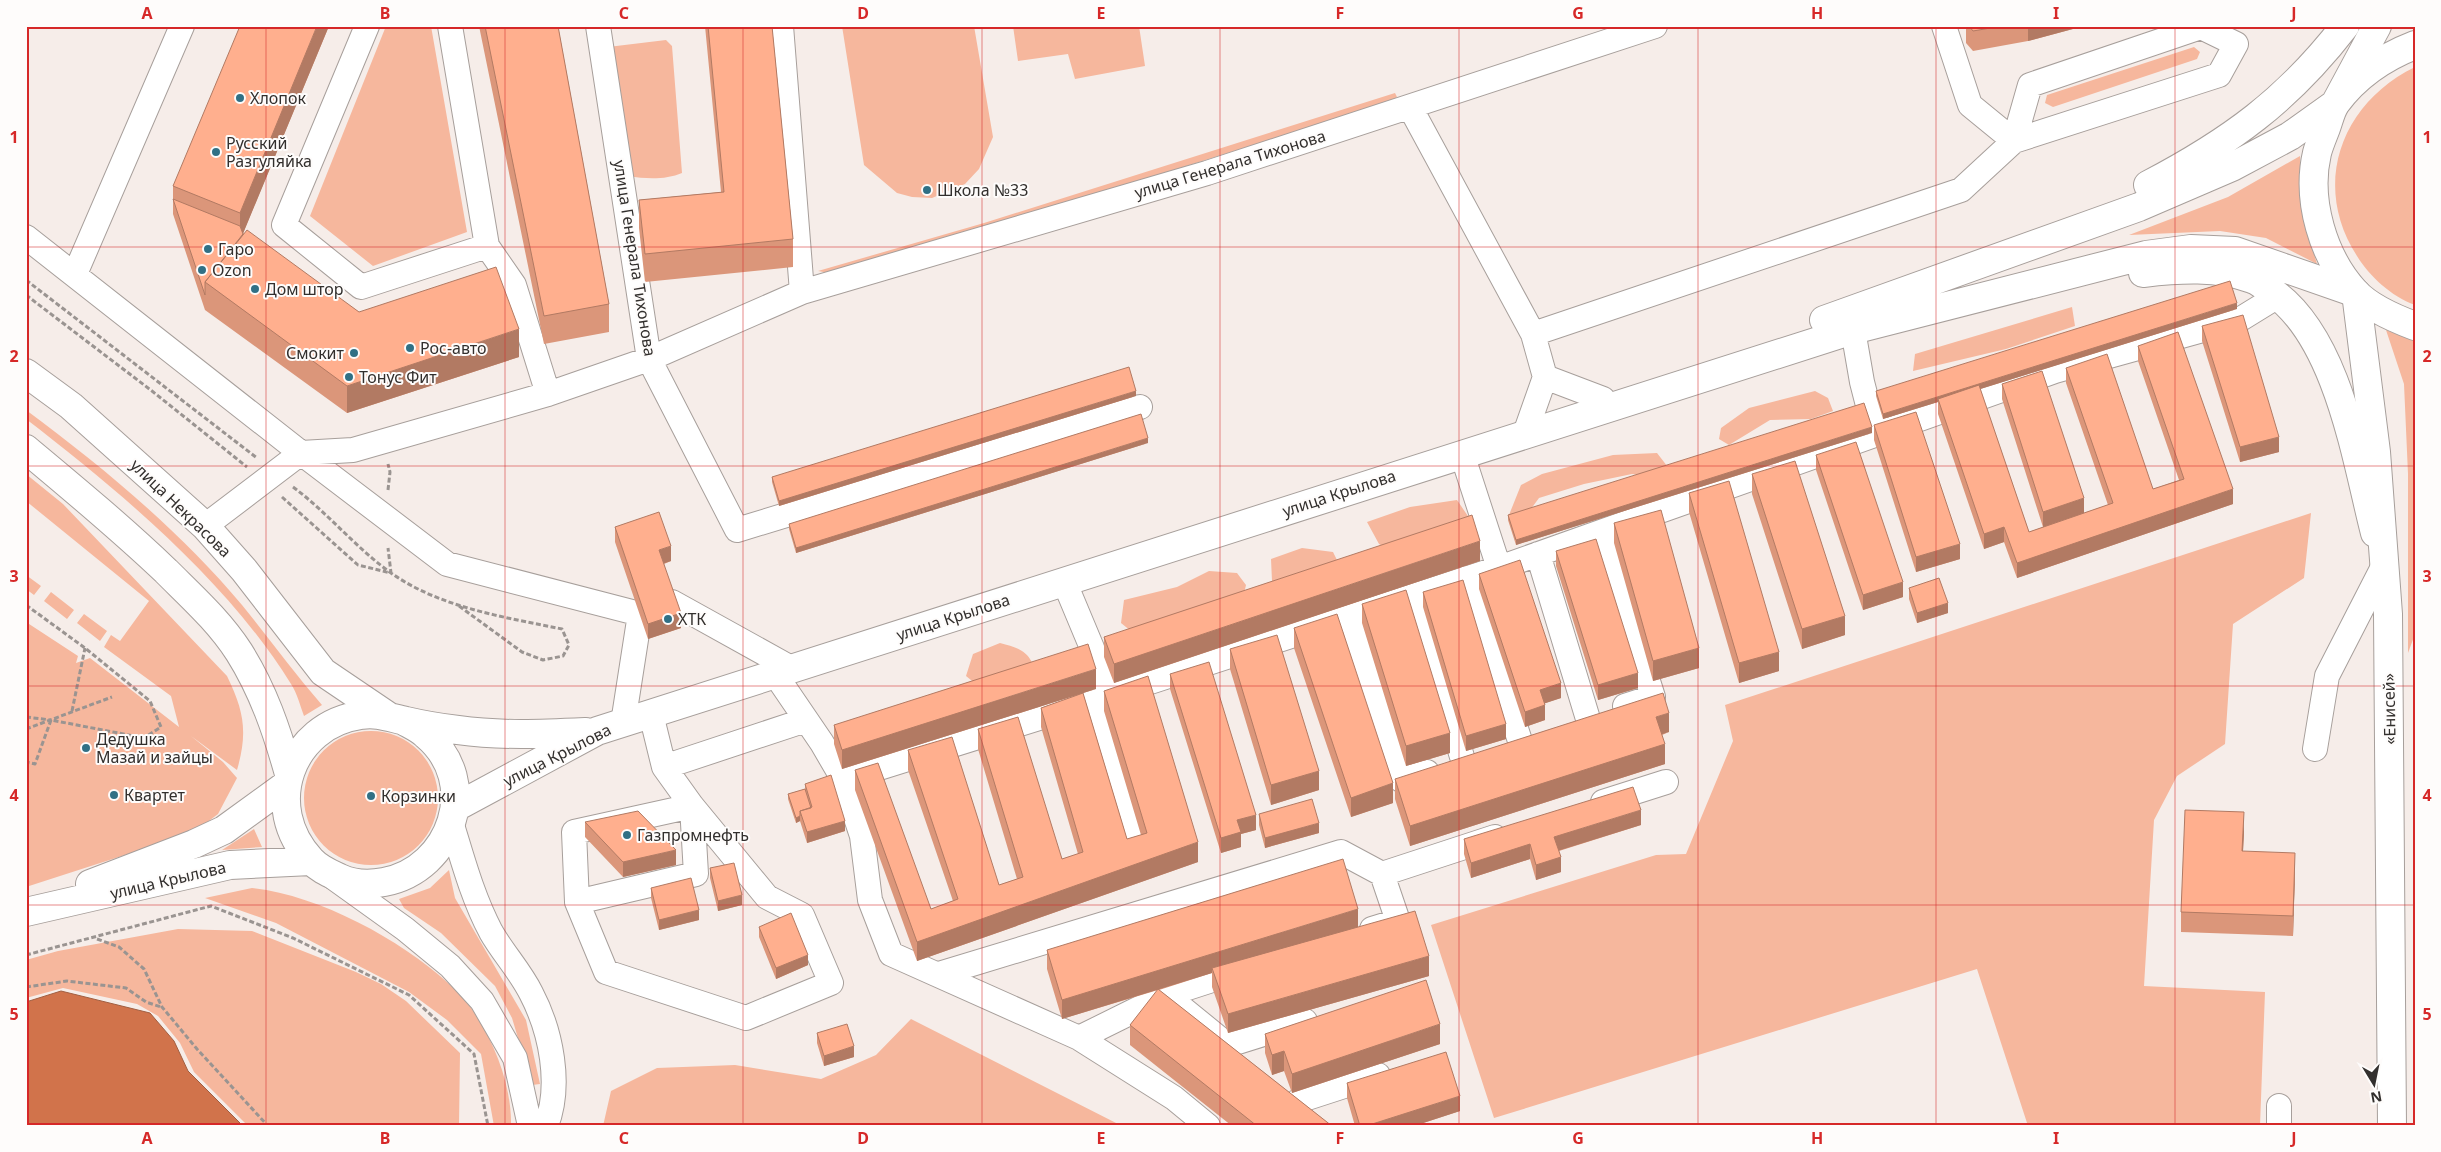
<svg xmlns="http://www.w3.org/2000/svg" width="2441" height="1152" viewBox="0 0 2441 1152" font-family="'Noto Sans',sans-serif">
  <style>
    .green { fill: #f6b79d }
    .water { fill: #d1734b; stroke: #a15f42 }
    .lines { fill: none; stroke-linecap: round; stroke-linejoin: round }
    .minor-casing { stroke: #a79f9b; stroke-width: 26 }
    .major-casing { stroke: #a79f9b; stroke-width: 30 }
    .highway-casing { stroke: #a79f9b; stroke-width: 30 }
    .path { stroke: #9a9491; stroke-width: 3; stroke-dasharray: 5 2.5; stroke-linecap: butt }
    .minor { stroke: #fff; stroke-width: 24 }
    .major { stroke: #fff; stroke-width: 28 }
    .highway { stroke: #fff; stroke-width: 28 }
    .wall { fill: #db967a }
    .shaded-wall { fill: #b27a63 }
    .building { fill: #ffaf8e; stroke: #b27a63 }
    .grid { fill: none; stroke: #d62828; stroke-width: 1; stroke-opacity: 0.55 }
    .poi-dot { fill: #317085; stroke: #fefcfb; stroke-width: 2 }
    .labels { text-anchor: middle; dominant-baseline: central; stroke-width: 4; stroke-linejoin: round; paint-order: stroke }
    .poi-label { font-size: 16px; fill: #322f2d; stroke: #fefcfb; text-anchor: start }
    .street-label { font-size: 16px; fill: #322f2d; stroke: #fefcfb }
    .neatline { fill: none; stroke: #d62828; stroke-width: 2 }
    .grid-label { font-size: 16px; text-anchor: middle; font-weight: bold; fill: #d62828 }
  </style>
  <rect width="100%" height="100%" fill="#f6ede9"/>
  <path class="green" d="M386,26H431L467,232L373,266L310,216Z
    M842,26H974L993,137L979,169L965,184L932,198L912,197L897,193L864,165Z
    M1013,26H1139L1145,66L1075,79L1068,54L1018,61Z
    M666,40L672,46L682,173C666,180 645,179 629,176L608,47Z
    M2194,47L2200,52L2197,59L2053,107L2045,103L2047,95Z
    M2415,67V305C2391,296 2370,277 2357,256C2311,185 2341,103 2415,67Z
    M1395,93L1397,97L1390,102L840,275L818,271L984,223Z
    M2300,156L2302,212L2317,264L2266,238L2220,231L2129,235L2228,197Z
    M2072,307L2075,326L2006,349L1913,371L1915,354Z
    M2386,330L2415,341V634L2408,653V474L2404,384Z
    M1815,391L1828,398L1833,411L1811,419L1770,420L1729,445L1719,439L1721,428L1749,408Z
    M26,410C103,467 180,531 242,605C269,638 294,673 322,705L304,716C300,705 297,693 291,684C228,582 121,492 26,419Z
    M1657,453L1671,471L1653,477L1632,474L1584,484L1539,498L1528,513L1509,515L1521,485L1542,474L1613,455Z
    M26,474L63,504L227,676C244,711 248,732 237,770L191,736L223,762L237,778L218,814L193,833L26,887V622L78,656L76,663L90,658L179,727L171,696L104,647L111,635L120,641L149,601L26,501Z
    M1457,500L1474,525L1397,554L1379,544L1367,522L1410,507Z
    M2311,513L2304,578L2233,624L2225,744L2177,776L2154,820L2144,986L2265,992L2260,1126H2028L1977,969L1494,1118L1431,925L1656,855L1686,854L1733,741L1725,705Z
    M1302,548L1333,552L1338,562L1285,592L1272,581L1271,559Z
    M1209,571L1237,573L1246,585L1242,602L1137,636L1121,623L1124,600L1177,587Z
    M26,575L41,586L34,595L26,589Z
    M51,592L74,610L67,619L44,601Z
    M84,614L107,631L100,641L77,623Z
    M1000,643C1023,649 1030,652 1037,675L987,693L966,676L973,654Z
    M304 798a67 67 0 1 1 134 0a67 67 0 1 1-134 0Z
    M254,829L262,847L222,850Z
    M449,870L455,898L526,1020L540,1084L532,1085L512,1018L495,986L441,933L404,908L399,899L430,888Z
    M252,888C318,895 400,939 448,983C454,989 462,995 467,1002C492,1036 512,1083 511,1126H494L481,1054L447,1020L409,992L276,923L205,898Z
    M178,929L252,931L356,972L381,984L406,1001L460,1053L459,1126H248L194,1072L180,1043L158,1016L137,1004L63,988L26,998V960L58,951Z
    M911,1019L1122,1126H603L611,1091L657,1068L735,1065L821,1079L876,1055Z"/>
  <path class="water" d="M61,991L150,1013L174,1041L188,1071L243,1126H26V1002Z"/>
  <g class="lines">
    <defs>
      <path id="minor" d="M367,26L284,225L361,287L487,246L450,26
        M598,26L649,359L737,530L1140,407
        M1410,107L1533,334
        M26,237L301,453L353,450L548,394L649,359L802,292L781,26
        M487,246L514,285L548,394
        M75,274L182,26
        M802,292L1207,173L1655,26
        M1853,330L1862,382L1871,417L1883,432
        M1603,399L1545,377L1533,334L1961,190L2014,141L2030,85L2201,27L2236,44L2219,75L2014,141L1970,105L1944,26
        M1527,428L1545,377
        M1462,454L1499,568
        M205,526L301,453L447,564L640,614L623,723
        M1601,532L1653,697L1625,706
        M1538,554L1588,719
        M1467,578L1520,741
        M1064,581L1092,648L1109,697
        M1413,596L1463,760
        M672,602L791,668
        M1351,617L1401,780L1427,772
        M775,674L822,743L843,779L862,836L870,900L891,954L1079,1038L1174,1098L1208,1126
        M651,714L664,767L692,806L767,897L802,915L831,983L746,1018L606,972L577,902L574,832L692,806
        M2315,749L2327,676L2384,565
        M664,767L806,720
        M850,777L1071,708
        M1603,802L1666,782
        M452,825C463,861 473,898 491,932C503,953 520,971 531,993C551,1031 562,1085 546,1126
        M1135,840L1092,701L1499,568L2055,371L2239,320L2278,296
        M334,878L405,929L450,966L482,1001L515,1058L530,1126
        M577,902L696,874L692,806
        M1372,929L1398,921L1382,874
        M939,974L1341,852L1382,874L1495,837
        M1166,995L1243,970
        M1079,1038L1166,995L1220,1039
        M1228,1045L1305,1021
        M1298,1101L1378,1075
        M2279,1106V1126"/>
      <path id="major" d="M2148,185C2230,142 2288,100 2345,26
        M2143,273C2178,269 2218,266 2252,279C2259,281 2265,287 2271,291C2338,336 2356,459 2375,533
        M1824,320L2139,207L2232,167L2290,136L2335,104L2377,26
        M26,373L71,406L205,526L244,570L323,672L388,716
        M26,449C74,489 121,528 166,571C192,597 219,621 239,652C263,690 277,731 289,774
        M404,721C411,725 420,729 426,735C482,782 452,869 384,882C369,885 353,884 340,878C329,873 319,869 311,860C261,807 290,725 361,715C377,712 391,718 406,721C423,725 441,728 458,730C501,736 543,734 586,732
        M456,807L597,731L1853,330L2146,255L2191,249L2235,251L2356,293
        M90,884L194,844L224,830L286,785
        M26,912L230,865L311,861"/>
      <path id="highway" d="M2415,45C2384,57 2356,76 2336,103C2331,110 2329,120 2326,128C2323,136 2319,145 2317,153C2306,200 2323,257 2355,292C2369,307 2396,319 2415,326
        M2356,293L2376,452L2388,614L2392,1126"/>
    </defs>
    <use href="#minor" class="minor-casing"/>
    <use href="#major" class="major-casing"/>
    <use href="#highway" class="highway-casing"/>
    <path class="path" d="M26,280L257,458
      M26,295L152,391L247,467
      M293,487C328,513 356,548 391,573C441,608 504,617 562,629L569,645L563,656L543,660L522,652L459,606
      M388,490L390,472L388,464
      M282,497L358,565L391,573L388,548
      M26,605L85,648L150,701L161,727L144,738L51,720L35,764L26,762
      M72,711L85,648
      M26,717L51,720
      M26,729L112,697
      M97,939L119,947L144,969L162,1007L197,1049L268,1126
      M26,955L211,906L293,938L409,995L474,1054L488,1126
      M26,987L67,981L126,988L146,1002L161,1007"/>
    <use href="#minor" class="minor"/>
    <use href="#major" class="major"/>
    <use href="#highway" class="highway"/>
  </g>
  <path class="wall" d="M329,26L243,233L359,312L519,357L347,413L205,310L173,214V186Z
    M479,26H558L609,304V332L544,344Z
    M705,26H772L793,239V267L645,282L639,228V200L721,192Z
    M1966,26H2084L2028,41L1973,51L1966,43Z
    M2237,309L1980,389L2029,532L2043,527L2002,399V384L2084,513L2108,505L2066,383V368L2153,489L2179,480L2138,361V346L2233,504L2017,578L2004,542L1984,549L1938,414V402L1883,419L1876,396V391Z
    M2202,326L2279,452L2240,462L2202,341Z
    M1136,396L779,506L772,482V477Z
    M1874,425L1960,559L1916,572L1874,440Z
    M1872,433L1516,545L1508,520V515Z
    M1148,443L796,553L789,529V524Z
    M1816,455L1903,597L1863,610L1816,470Z
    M1752,474L1845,635L1802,649L1752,494Z
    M1689,493L1779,671L1739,683L1689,512Z
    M1614,523L1699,668L1653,681L1614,543Z
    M615,527L671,561L664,564L681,628L648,639L615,542Z
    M1556,551L1638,688L1598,700L1556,566Z
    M1480,561L1114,683L1104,657V637Z
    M1479,574L1561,698L1545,703V720L1525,727L1479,589Z
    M1909,588L1948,613L1917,623L1909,599Z
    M1423,592L1506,739L1466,751L1423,607Z
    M1362,604L1450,753L1406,766L1362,623Z
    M1294,628L1393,803L1351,817L1294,648Z
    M1230,649L1319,790L1271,805L1230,669Z
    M1170,674L1256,830L1241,834V847L1221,853L1170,689Z
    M1096,689L1083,693L1127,839L1141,835L1104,711V691L1198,862L917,961L855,790V770L931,909L953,901L908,770V750L999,885L1017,879L978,749V729L1062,859L1078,854L1041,727V708L1083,693L842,769L834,744V725Z
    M1669,732L1662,735L1665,764L1410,846L1395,799V779Z
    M805,784L845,831L807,843L800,821L796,823L788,799V794L805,789Z
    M1259,814L1319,833L1265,848L1259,825Z
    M585,822L676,865L623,877L585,837Z
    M1641,825L1559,851L1561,872L1536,880L1530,859L1471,878L1464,854V839Z
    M2244,832L2243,851L2295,872L2293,936L2181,932V912Z
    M710,868L742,905L718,911L710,878Z
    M651,888L699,920L659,930L651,898Z
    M759,927L808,965L776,979L759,937Z
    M1358,927L1429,976L1228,1033L1212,987V973L1159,990L1332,1126H1232L1130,1045V1025L1158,990L1062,1019L1047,969V950Z
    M817,1033L854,1057L824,1066L817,1043Z
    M1265,1034L1440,1044L1292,1093L1284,1071L1272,1075L1265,1053Z
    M1347,1083L1460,1111L1414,1126H1355L1347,1098Z"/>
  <path class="shaded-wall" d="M317,26H329L240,241V213Z
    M2028,26H2084L2028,41Z
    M2237,303V309L1939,402L1938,399V402L1883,419V414Z
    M519,329V357L347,413V386Z
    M1136,391V396L779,506V501Z
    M1872,427V433L1516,545V540Z
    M2279,437V452L2240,462V447Z
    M1148,438V443L796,553V548Z
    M2233,489V504L2017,578V563Z
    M2084,498V513L2043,527V512Z
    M2004,527V542L1984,549V534Z
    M1480,541V561L1114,683V664Z
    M1960,544V559L1916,572V557Z
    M671,546V561L659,565V550Z
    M1903,582V597L1863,610V595Z
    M1948,603V613L1917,623V613Z
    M681,613V628L648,639V624Z
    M1845,616V635L1802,649V629Z
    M1699,648V668L1653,681V661Z
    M1779,652V671L1739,683V663Z
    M1096,669V689L842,769V750Z
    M1638,673V688L1598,700V685Z
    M1561,683V698L1540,705V690Z
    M1545,705V720L1525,727V712Z
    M1669,713V732L1656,736V717Z
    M1506,724V739L1466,751V736Z
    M1450,733V753L1406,766V746Z
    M1665,744V764L1410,846V826Z
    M1319,771V790L1271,805V785Z
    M1393,783V803L1351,817V798Z
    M1641,810V825L1554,852V837Z
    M2244,812V832L2242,870V851Z
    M1256,815V830L1241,834V847L1221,853V838L1237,820Z
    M800,816V821L796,823V818Z
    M845,821V831L807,843V832Z
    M1319,823V833L1265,848V838Z
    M1198,842V862L917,961V942Z
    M1530,844V859L1471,878V863Z
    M676,850V865L623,877V862Z
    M2295,853V872L2293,936V916Z
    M1561,857V872L1536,880V865Z
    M742,895V905L718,911V901Z
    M1358,909V929L1212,968V973L1062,1019V1000Z
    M699,910V920L659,930V920Z
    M808,955V965L776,979V968Z
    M1429,956V976L1228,1033V1014Z
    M1440,1024V1044L1292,1093V1074Z
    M854,1046V1057L824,1066V1056Z
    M1284,1051V1071L1272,1075V1055Z
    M1460,1096V1111L1414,1126H1366Z"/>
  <path class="building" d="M240,26H317L240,213L173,186Z
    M485,26H558L609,304L544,316Z
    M708,26H772L793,239L645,254L639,200L724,192Z
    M1969,26H2002L1973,31Z
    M173,199L240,226L243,234L205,282V295Z
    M247,230L359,312L496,267L519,329L347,386L205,282Z
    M2230,281L2237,303L1883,414L1876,391Z
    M2243,315L2279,437L2240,447L2202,326Z
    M2178,332L2233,489L2017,563L2004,527L1984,534L1938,399L1979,385L2029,532L2113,503L2066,368L2107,354L2153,489L2184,479L2138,346Z
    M1129,367L1136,391L779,501L772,477Z
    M2042,371L2084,498L2043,512L2002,384Z
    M1864,403L1872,427L1516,540L1508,515Z
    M1916,412L1960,544L1916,557L1874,425Z
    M1141,414L1148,438L796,548L789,524Z
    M1856,442L1903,582L1863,595L1816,455Z
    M1795,461L1845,616L1802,629L1752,474Z
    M1729,481L1779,652L1739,663L1689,493Z
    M1661,510L1699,648L1653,661L1614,523Z
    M659,512L671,546L659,550L681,613L648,624L615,527Z
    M1472,515L1480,541L1114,664L1104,637Z
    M1596,539L1638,673L1598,685L1556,551Z
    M1520,560L1561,683L1540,690L1545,705L1525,712L1479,574Z
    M1939,578L1948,603L1917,613L1909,588Z
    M1463,580L1506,724L1466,736L1423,592Z
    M1406,590L1450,733L1406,746L1362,604Z
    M1337,614L1393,783L1351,798L1294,628Z
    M1277,635L1319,771L1271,785L1230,649Z
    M1088,644L1096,669L842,750L834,725Z
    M1209,662L1256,815L1237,820L1241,832L1221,838L1170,674Z
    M1148,676L1198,842L917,942L855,770L878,763L931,909L958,899L908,750L952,737L999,885L1023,877L978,729L1018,717L1062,859L1083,852L1041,708L1083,693L1127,839L1147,833L1104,691Z
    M1663,693L1669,713L1656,717L1665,744L1410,826L1395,779Z
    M831,775L845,821L807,832L800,811L812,807L805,784Z
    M1633,787L1641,810L1554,837L1561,857L1536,865L1530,844L1471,863L1464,839Z
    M805,789L811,808L800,811V816L796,818L788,794Z
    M1312,799L1319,823L1265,838L1259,814Z
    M2185,810L2244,812L2242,851L2295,853L2293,916L2181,912Z
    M638,811L676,850L623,862L585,822Z
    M1343,859L1358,909L1062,1000L1047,950Z
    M734,863L742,895L718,901L710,868Z
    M691,878L699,910L659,920L651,888Z
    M1415,911L1429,956L1228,1014L1212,968Z
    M791,913L808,955L776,968L759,927Z
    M1426,980L1440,1024L1292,1074L1284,1051L1272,1055L1265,1034Z
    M1158,989L1332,1126H1257L1130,1025Z
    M847,1024L854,1046L824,1056L817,1033Z
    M1446,1052L1460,1096L1366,1126H1360L1347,1083Z"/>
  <path class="grid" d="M266,26V1126M505,26V1126M743,26V1126M982,26V1126M1220,26V1126M1459,26V1126M1698,26V1126M1936,26V1126M2175,26V1126M26,247H2415M26,466H2415M26,686H2415M26,905H2415"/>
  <g class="poi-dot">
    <circle cx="240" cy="98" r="5"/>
    <circle cx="216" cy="152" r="5"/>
    <circle cx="927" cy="190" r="5"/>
    <circle cx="208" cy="249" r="5"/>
    <circle cx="202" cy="270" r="5"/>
    <circle cx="255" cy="289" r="5"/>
    <circle cx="410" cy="348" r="5"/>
    <circle cx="354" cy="353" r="5"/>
    <circle cx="349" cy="377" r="5"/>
    <circle cx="668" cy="619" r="5"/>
    <circle cx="86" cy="748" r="5"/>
    <circle cx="114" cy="795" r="5"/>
    <circle cx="371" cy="796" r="5"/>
    <circle cx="627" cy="835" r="5"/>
  </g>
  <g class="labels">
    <g class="poi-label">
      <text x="250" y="98">Хлопок</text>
      <text x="226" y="143">Русский<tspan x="226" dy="18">Разгуляйка</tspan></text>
      <text x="937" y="190">Школа №33</text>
      <text x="218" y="249">Гаро</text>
      <text x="212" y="270">Ozon</text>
      <text x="265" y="289">Дом штор</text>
      <text x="420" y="348">Рос-авто</text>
      <text x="344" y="353" text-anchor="end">Смокит</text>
      <text x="359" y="377">Тонус Фит</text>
      <text x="678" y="619">ХТК</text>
      <text x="96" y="739">Дедушка<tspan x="96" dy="18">Мазай и зайцы</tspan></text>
      <text x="124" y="795">Квартет</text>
      <text x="381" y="796">Корзинки</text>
      <text x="637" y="835">Газпромнефть</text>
    </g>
    <g class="street-label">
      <text transform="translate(1230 164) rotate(-17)">улица Генерала Тихонова</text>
      <text transform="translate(635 258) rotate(81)">улица Генерала Тихонова</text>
      <text transform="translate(1339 493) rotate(-18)">улица Крылова</text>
      <text transform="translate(181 508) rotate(44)">улица Некрасова</text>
      <text transform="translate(953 617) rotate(-18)">улица Крылова</text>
      <text transform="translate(2389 709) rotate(-91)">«Енисей»</text>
      <text transform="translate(557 755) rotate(-27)">улица Крылова</text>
      <text transform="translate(168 880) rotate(-13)">улица Крылова</text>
    </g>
  </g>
  <rect width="2441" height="1152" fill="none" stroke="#fefcfb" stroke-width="55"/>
  <g transform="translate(2374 1084) rotate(170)" stroke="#fefcfb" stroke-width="4" paint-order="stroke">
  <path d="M0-4L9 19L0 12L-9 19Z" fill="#322f2d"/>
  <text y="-8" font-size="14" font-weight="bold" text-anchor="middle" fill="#322f2d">N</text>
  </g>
  <rect x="28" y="28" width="2386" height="1096" class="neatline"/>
  <g class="grid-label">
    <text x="147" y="19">A</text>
    <text x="385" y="19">B</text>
    <text x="624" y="19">C</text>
    <text x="863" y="19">D</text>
    <text x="1101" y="19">E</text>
    <text x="1340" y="19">F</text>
    <text x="1578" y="19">G</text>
    <text x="1817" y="19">H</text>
    <text x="2056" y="19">I</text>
    <text x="2294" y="19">J</text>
    <text x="14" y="143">1</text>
    <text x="2427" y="143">1</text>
    <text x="14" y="362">2</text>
    <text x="2427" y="362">2</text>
    <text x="14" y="582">3</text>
    <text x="2427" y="582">3</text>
    <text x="14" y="801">4</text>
    <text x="2427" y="801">4</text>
    <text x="14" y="1020">5</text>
    <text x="2427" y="1020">5</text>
    <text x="147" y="1144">A</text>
    <text x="385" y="1144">B</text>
    <text x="624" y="1144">C</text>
    <text x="863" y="1144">D</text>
    <text x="1101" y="1144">E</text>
    <text x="1340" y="1144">F</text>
    <text x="1578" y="1144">G</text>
    <text x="1817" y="1144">H</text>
    <text x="2056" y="1144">I</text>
    <text x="2294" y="1144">J</text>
  </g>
</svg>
